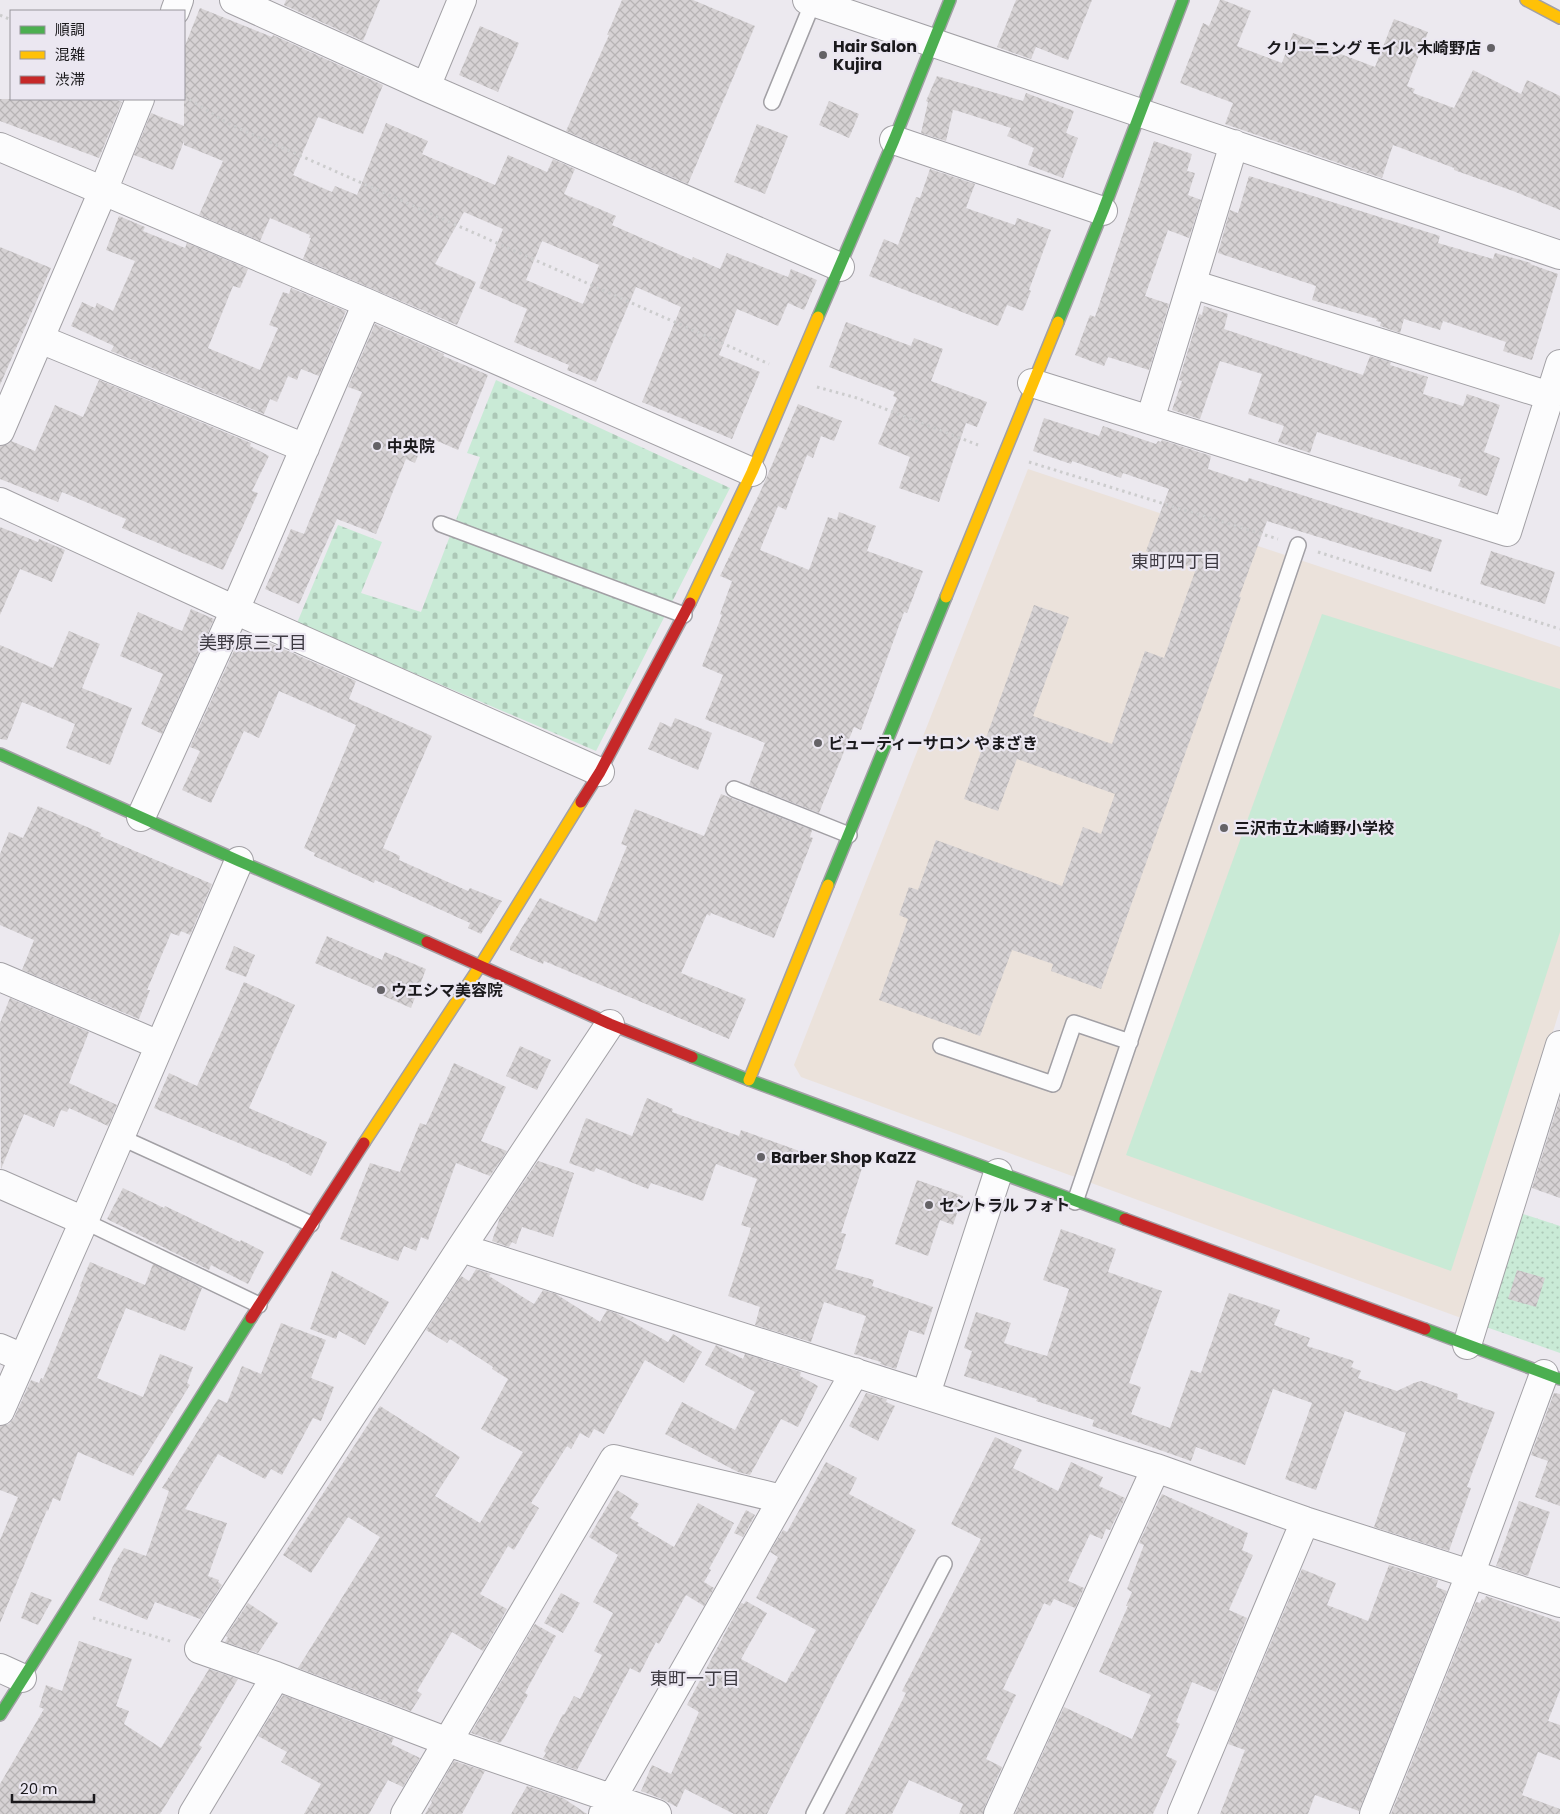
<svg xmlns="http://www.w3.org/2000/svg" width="1560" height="1814" viewBox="0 0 1560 1814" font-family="Poppins,'Noto Sans JP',sans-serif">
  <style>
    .education { fill: #ebe2db }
    .green { fill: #c9ead6 }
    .cemetery { fill: url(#cemetery-stones) }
    .park { fill: url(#park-dots) }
    .building { fill: url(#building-cross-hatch); fill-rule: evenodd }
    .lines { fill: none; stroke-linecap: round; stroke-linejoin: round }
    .lane-casing { stroke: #a2a0a5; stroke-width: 18 }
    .street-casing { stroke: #a2a0a5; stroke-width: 30 }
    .fast-casing { stroke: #a2a0a5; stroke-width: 14 }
    .slow-casing { stroke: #a2a0a5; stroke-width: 14 }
    .jam-casing { stroke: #a2a0a5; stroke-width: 14 }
    .path { stroke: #cccccd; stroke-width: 3; stroke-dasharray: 2.5 4; stroke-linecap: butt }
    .lane { stroke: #fcfcfd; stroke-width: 15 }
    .street { stroke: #fcfcfd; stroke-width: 28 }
    .fast { stroke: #4caf50; stroke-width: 11 }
    .slow { stroke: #ffc107; stroke-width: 11 }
    .jam { stroke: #c62828; stroke-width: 11 }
    .poi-dot { fill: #646266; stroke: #ebe7f1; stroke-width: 2 }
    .labels { text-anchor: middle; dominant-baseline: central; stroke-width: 4.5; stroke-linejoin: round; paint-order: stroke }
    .poi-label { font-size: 16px; font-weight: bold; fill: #1a191c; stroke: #ebe7f1; text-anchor: start }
    .neighbourhood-label { font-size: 18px; fill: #3d3a42; stroke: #ebe7f1 }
  </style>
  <defs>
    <pattern id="cemetery-stones" width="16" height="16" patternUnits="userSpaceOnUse" patternTransform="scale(1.25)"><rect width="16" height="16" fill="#c9ead6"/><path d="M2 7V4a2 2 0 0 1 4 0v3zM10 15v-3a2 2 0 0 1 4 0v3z" fill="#acc8b7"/></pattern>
    <pattern id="park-dots" width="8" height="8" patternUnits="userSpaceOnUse" patternTransform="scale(1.25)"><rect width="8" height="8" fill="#c9ead6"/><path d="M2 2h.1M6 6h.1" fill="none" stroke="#acc8b7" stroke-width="1.8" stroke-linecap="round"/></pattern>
    <pattern id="building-cross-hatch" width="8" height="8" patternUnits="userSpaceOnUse" patternTransform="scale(1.25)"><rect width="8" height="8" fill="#d6d2d4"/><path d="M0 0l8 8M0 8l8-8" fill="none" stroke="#b7b4b5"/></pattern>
  </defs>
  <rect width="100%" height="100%" fill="#ece9ef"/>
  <path class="education" d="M1028,469L1560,647V1009L1464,1319L801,1077L794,1065Z"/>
  <path class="green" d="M1322,614L1560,689V932L1451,1271L1126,1155Z"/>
  <path class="cemetery" d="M496,380L730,488L596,751L297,623L338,525L382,542L361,593L421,612L480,457L467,453Z"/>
  <path class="park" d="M1523,1214L1560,1226V1353L1486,1327Z"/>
  <path class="building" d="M286,0H380L363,41L284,5Z
    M622,0H693L755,26L688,184L566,131L609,35H607Z
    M1016,0H1092L1068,60L1036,47L1031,59L997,47Z
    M1220,0H1223L1251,11L1237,46L1282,63L1293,33L1323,44L1322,47L1375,67L1394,19L1428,32L1407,86L1415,89L1413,93L1454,108L1473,70L1521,94L1527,80L1560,96V210L1513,191L1454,170V168L1393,145L1382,178L1225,124L1233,103L1180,83L1203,23L1209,26Z
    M200,8L272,37L273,35L383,85L363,134L318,117L293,175L332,192L335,186L357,195L386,123L428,141L422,154L495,185L508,155L547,172L553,159L575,169L564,194L616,216L612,225L692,260L693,257L720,269L727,253L788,277L791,269L817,280L804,310L788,303L778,326L737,309L719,355L760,372L732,439L642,402L681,307L636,287L596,382L567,370L569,365L514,342L527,309L479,288L503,229L464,212L435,264L476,282L457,325L303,259L311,238H309L310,235L270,218L260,241L199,215L223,161L184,145V141L173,170L134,155L151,113L184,126V48ZM542,241L599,265L583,304L526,280Z
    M480,26L519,43L498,92L459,75Z
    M937,76L1023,101L1026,93L1074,111L1066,133L1078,138L1063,178L1028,165L1034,148L1007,136L1011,128L958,111L953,110L946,141L921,133L928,102L926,101Z
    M0,99H114L122,102L99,158L0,121Z
    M829,101L859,114L849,138L819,125Z
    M757,124L788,136L765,194L734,182Z
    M1154,141L1192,154L1187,171L1195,173L1188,195L1201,200L1189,238L1168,230L1145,296L1169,304L1149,370L1108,357L1104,366L1075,355L1090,315L1095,317Z
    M930,169L975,184L966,208L1015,225L1017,218L1051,230L1029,290L1031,291L1023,311L1007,305L998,326L869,276L884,239L898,245L916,197L920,198Z
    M1249,176L1440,236L1438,243L1493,259L1495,253L1531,263L1530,264L1558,274L1532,360L1503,351L1506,342L1443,321L1440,330L1404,319L1400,333L1380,326L1381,322L1376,321L1377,319L1312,300L1316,286L1218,253L1230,210L1238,213Z
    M119,216L145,227L143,231L185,248L187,243L248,269L240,288L233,286L208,348L260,370L278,328L269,325L283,292L289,294L291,288L346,311L319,376L301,369L297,380L288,376L277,402L270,399L264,414L111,351L114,346L71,326L82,302L95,308L97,303L113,311L135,261L106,250Z
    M0,247L51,268L0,385Z
    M1204,306L1228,314L1224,329L1363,375L1370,356L1391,362L1390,365L1428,377L1423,394L1463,406L1467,394L1500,405L1484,452L1500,458L1487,496L1458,486L1461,479L1317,432L1310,453L1278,442L1284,426L1248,414L1262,374L1220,361L1200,419L1172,410L1182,381L1179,380L1199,314L1202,315Z
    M846,322L911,346L914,338L943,349L931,381L987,402L977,427L966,423L939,502L899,488L910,457L878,444L897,398L893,396L895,392L829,367Z
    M375,324L444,354L443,356L488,375L458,450L426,436L415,463L406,459L376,534L337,519L299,604L265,589L291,529L304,534L362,392L348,387Z
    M99,380L251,443L250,446L269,456L252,491L258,493L223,570L122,528L126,519L62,492L58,502L0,479V446L9,444L11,441L35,451L55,405L83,417Z
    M798,404L842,421L834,441L821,436L813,458L807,455L786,510L778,506L760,550L809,570L828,517L837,520L839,512L876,526L867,551L923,571L907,613L904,612L861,730L854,727L819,813L749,785L765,743L705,719L723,675L702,666L722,615L720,614L732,581L720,576L762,488Z
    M1044,418L1099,436L1103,426L1156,444L1158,441L1161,442L1162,440L1211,456L1208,469L1247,482L1249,478L1442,540L1431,572L1267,521L1239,597H1241L1213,676L1101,989L1051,971L1053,964L1012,950L980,1036L879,1000L908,919L899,915L909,887L918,890L936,840L1062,886L1083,827L1101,834L1115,794L1017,759L998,811L964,799L1034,605L1069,617L1033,716L1112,744L1145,651L1164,658L1196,569L1146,551L1169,489L1123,473L1121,478L1072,461L1071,464L1033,451Z
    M0,527L38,542L39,539L65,550L52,582L20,569L0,615Z
    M1491,551L1555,572L1545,604L1480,584Z
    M191,609L214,619L162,734L141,724L163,674L120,656L138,612L182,631Z
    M69,631L100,644L82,688L132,708L110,765L66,748L75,724L22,702L7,740L0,739V645L53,668Z
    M261,639L356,681L349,699L432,736L383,848L400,856L399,860L468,891L470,888L502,901L481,934L468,928L470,923L375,880L374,883L314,856L315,853L304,848L356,725L279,691L259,738L244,731L211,803L182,790L200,751L190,747L237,644L255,652Z
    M675,718L712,733L698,770L648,749L660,722L671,727Z
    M721,794L812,830L810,837L813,838L774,938L711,913L710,916L707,914L681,973L746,999L729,1039L544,961L543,964L510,950V947L540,898L596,922L627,846L621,844L635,809L704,836Z
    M38,806L101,833L100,836L212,884L190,935L181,931L179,936L171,933L147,990H150L139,1019L22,970L34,940L0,925V854L9,832L23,838Z
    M327,936L382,960L385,952L426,969L411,1008L379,994L380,991L315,963Z
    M234,946L255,955L246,977L225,969Z
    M244,982L295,1005L249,1108L327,1142L311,1176L289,1165V1164L154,1108L169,1073L197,1086Z
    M10,998L89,1032L69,1083L117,1105L108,1126L69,1108L67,1112L61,1110L54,1127L24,1114L1,1169L0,1023Z
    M520,1046L551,1060L537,1090L506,1076Z
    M454,1063L506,1087L481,1141L507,1151L490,1176L456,1163L428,1240L421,1237L416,1251L404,1246L398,1261L340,1239L370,1163L400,1172L420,1123L426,1125Z
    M647,1098L673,1109L672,1112L739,1136L741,1130L830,1162L833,1152L864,1162L841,1233L846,1234L835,1269L874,1280L872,1286L933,1307L924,1335L909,1330L896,1369L880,1364L881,1362L854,1354L866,1316L824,1302L811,1342L755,1325L760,1307L728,1296L751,1228L741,1225L757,1179L716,1164L703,1201L651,1183L648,1189L596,1168L594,1172L569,1163L586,1118L632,1136Z
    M1560,1098V1198L1532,1188Z
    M538,1161L574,1173L553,1237L522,1227L516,1244L512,1242L509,1247L492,1241L500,1217Z
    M917,1180L963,1196L953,1225L940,1220L928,1256L895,1244Z
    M123,1188L164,1208L165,1206L240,1242L241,1240L264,1252L248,1284L211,1265L209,1270L107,1219Z
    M1061,1229L1116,1249L1108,1272L1162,1291L1129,1383L1141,1387L1131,1414L1170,1428L1191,1370L1201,1373L1229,1293L1280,1310L1274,1325L1310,1338L1307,1346L1354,1361L1351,1367L1361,1371L1358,1378L1397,1391L1414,1383L1421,1381L1458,1394L1457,1399L1495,1412L1467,1487L1471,1488L1449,1551L1374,1527L1406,1433L1345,1411L1316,1490L1285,1479L1312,1403L1273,1389L1245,1465L1196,1447L1191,1461L1092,1426L1094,1420L1036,1401L1037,1399L964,1376L972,1351L964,1348L976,1312L1011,1323L1004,1343L1047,1356L1069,1289L1043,1280Z
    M90,1262L145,1285L153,1264L202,1288L185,1331L126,1308L97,1378L143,1397L160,1354L193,1367L187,1383L190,1385L133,1476L78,1452L60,1501L53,1498L48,1511L47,1510L0,1623V1540L18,1497L0,1490V1426L9,1424L14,1418L31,1380L39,1383L41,1378L43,1379L81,1287L80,1286Z
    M476,1269L491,1274L489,1276L534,1304L543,1290L556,1294L600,1322L607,1310L618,1314L668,1342L673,1334L702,1352L684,1383L645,1360L604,1434L594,1429L589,1438L580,1433L571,1449L567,1446L531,1503L539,1508L514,1550L508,1546L480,1594L507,1609L483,1651L452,1632L417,1691L422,1694L411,1711L298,1668L380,1537L348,1517L311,1573L283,1555L380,1406L460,1457L435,1496L480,1523L523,1452L481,1429L508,1379L492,1369L493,1367L450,1339L447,1343L426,1330L461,1276L469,1281Z
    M1517,1270L1545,1278L1536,1307L1508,1299Z
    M332,1271L389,1302L365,1345L339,1331L336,1339L310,1329Z
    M281,1323L326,1340L311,1378L334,1387L321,1421L313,1418L282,1475L271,1469L265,1479L218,1454L185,1509L227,1523L208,1576L219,1580L218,1582L222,1585L200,1619L155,1602L147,1620L99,1600L113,1566L124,1548L146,1556L169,1491L162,1488L218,1399L227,1403L242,1366L261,1374Z
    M716,1345L743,1359L745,1354L801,1372L800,1376L818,1386L798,1427L781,1419L750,1475L738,1472L665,1434L682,1402L735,1430L755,1392L705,1365Z
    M866,1393L887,1399L886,1402L895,1406L878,1441L849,1426Z
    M1554,1393L1560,1394V1506L1535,1497L1548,1461L1531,1455Z
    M995,1437L1022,1450L1013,1468L1058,1491L1071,1462L1103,1477L1099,1486L1125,1498L1110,1530L1106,1529L1102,1539L1090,1534L1068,1581L1084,1588L1075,1608L1054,1599L1050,1606L1044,1603L1003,1689L1016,1695L986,1759L1002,1767L984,1808L983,1814H959L963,1804L909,1780L892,1814H845L906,1693L902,1691L981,1539L951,1524Z
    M826,1462L857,1478L849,1494L916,1530L837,1676L767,1814H734L685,1789L677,1807L662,1799L641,1791L652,1765L671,1774L699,1712L687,1705L741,1603L744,1604L746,1601L767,1613L741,1659L786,1683L792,1671L793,1672L816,1630L756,1598L778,1557L770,1552L783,1530L787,1532Z
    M617,1490L639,1504L630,1518L639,1523L637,1525L674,1547L698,1503L734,1523L709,1569L711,1570L704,1582L714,1588L704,1606L686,1595L659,1644L656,1642L640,1673L630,1668L577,1770L543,1758L546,1753L544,1751L563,1714L564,1715L574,1696L580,1699L602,1655L594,1651L613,1613L593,1602L618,1555L589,1537Z
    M1162,1494L1248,1533L1242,1550L1253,1555L1229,1610L1247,1618L1216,1692L1192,1682L1176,1722L1180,1724L1166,1756L1177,1761L1153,1814H1015L1064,1707L1132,1739L1151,1695L1099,1672L1128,1606H1126L1132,1592L1127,1589L1144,1545L1139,1543Z
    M1519,1501L1550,1512L1528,1576L1496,1566Z
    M746,1510L755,1515L743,1537L734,1533Z
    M1389,1565L1438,1580L1436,1587L1447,1591L1359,1811L1315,1795L1308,1814H1220L1245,1750L1228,1744L1302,1569L1336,1583L1327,1605L1368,1621Z
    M31,1592L52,1600L38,1625L21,1618Z
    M561,1593L580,1603L563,1633L544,1623Z
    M1486,1596L1560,1622V1690L1548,1721L1560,1725V1760L1538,1752L1522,1795L1560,1809V1814H1391L1476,1602L1480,1603L1482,1599L1484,1600Z
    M248,1603L278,1623L258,1653L225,1642L228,1637L226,1636Z
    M535,1624L556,1636L525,1693L528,1695L504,1738L500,1743L471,1733Z
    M79,1641L132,1659L116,1706L129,1711L124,1724L161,1748L209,1669L238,1679L199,1745L202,1747L160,1814H0V1784L44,1709L39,1707L46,1685L62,1691Z
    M283,1695L394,1738L391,1744L420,1758L403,1787L388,1780L369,1814H304L321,1784L281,1762L287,1752L258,1736Z
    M454,1761L485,1771L462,1814H425L432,1802L431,1801Z
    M527,1786L563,1798L587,1814H511Z"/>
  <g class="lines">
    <defs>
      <path id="lane" d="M772,102L813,2
        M441,524L684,615
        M734,789L849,835
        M941,1046L1053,1084L1074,1023L1130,1042
        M120,1137L311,1224
        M1075,1202L1298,545
        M84,1221L259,1305
        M814,1814L944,1564"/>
      <path id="street" d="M234,0L426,87L840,267
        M807,0L1560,255
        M175,11L179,0
        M426,87L462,0
        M894,140L1103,211
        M0,147L367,303L752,472
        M1192,284L1550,396
        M40,339L305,448
        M1032,383L1507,532L1560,364
        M1150,420L1234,144
        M0,431L103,191L140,99
        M0,502L235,610L600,772
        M141,817L235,610L367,303
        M0,977L159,1045
        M610,1024L461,1248L199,1649L276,1676L448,1742L657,1814
        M0,1184L84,1221
        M461,1248L1156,1468L1305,1521L1560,1603
        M1467,1345L1560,1045
        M0,1348L23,1358
        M926,1394L998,1173
        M0,1411L84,1221L239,861
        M0,1668L22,1678
        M193,1814L276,1676
        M405,1814L614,1459L782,1499
        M603,1814L855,1372
        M998,1814L1156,1468
        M1182,1814L1305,1521
        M1374,1814L1470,1575L1544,1374"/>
      <path id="fast" d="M818,317L894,140L950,0
        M1058,322L1103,211L1183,0
        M0,754L239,861L427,942
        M828,885L946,597
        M692,1057L749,1080L1125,1219
        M1425,1329L1560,1379
        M0,1715L251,1318"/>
      <path id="slow" d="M1526,0L1560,18
        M946,597L1058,322
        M690,603L752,472L818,317
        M749,1080L828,885
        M364,1143L480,966L581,802"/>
      <path id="jam" d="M581,802L600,772L690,603
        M427,942L610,1024L692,1057
        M1125,1219L1425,1329
        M251,1318L364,1143"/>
    </defs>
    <use href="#lane" class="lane-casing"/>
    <use href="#street" class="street-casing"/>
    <use href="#fast" class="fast-casing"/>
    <use href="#slow" class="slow-casing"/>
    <use href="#jam" class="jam-casing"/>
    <path class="path" d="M0,15L11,20
      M184,96L229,124L769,364
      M817,387L857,398L978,445
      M1029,462L1278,539
      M1318,552L1560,629
      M93,1618L173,1642"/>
    <use href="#lane" class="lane"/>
    <use href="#street" class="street"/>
    <use href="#fast" class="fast"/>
    <use href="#slow" class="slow"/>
    <use href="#jam" class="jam"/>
  </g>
  <g class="poi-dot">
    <circle cx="1491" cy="48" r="5"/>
    <circle cx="823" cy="55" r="5"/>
    <circle cx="377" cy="446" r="5"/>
    <circle cx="818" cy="743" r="5"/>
    <circle cx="1224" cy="828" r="5"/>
    <circle cx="381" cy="990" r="5"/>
    <circle cx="761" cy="1157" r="5"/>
    <circle cx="929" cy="1205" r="5"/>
  </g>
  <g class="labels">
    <g class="poi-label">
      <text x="833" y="46">Hair Salon<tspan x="833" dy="18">Kujira</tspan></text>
      <text x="1481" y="48" text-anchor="end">クリーニング モイル 木崎野店</text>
      <text x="387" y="446">中央院</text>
      <text x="828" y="743">ビューティーサロン やまざき</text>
      <text x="1234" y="828">三沢市立木崎野小学校</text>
      <text x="391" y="990">ウエシマ美容院</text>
      <text x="771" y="1157">Barber Shop KaZZ</text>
      <text x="939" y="1205">セントラル フォト</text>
    </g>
    <g class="neighbourhood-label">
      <text x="1176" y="561">東町四丁目</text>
      <text x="253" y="642">美野原三丁目</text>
      <text x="695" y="1678">東町一丁目</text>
    </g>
  </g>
  <rect x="10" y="10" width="175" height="90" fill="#ebe7f1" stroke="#97959c"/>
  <rect x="20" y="26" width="25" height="8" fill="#4caf50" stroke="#97959c"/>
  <text x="55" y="35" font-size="15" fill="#1a191c">順調</text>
  <rect x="20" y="51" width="25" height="8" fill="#ffc107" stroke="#97959c"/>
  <text x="55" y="60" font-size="15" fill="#1a191c">混雑</text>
  <rect x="20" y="76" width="25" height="8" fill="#c62828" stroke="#97959c"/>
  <text x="55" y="85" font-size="15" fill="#1a191c">渋滞</text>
  <path d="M12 1794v8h82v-8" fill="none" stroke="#1a191c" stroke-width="2.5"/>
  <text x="20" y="1794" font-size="15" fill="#1a191c" stroke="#ebe7f1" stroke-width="4" paint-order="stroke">20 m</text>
</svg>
